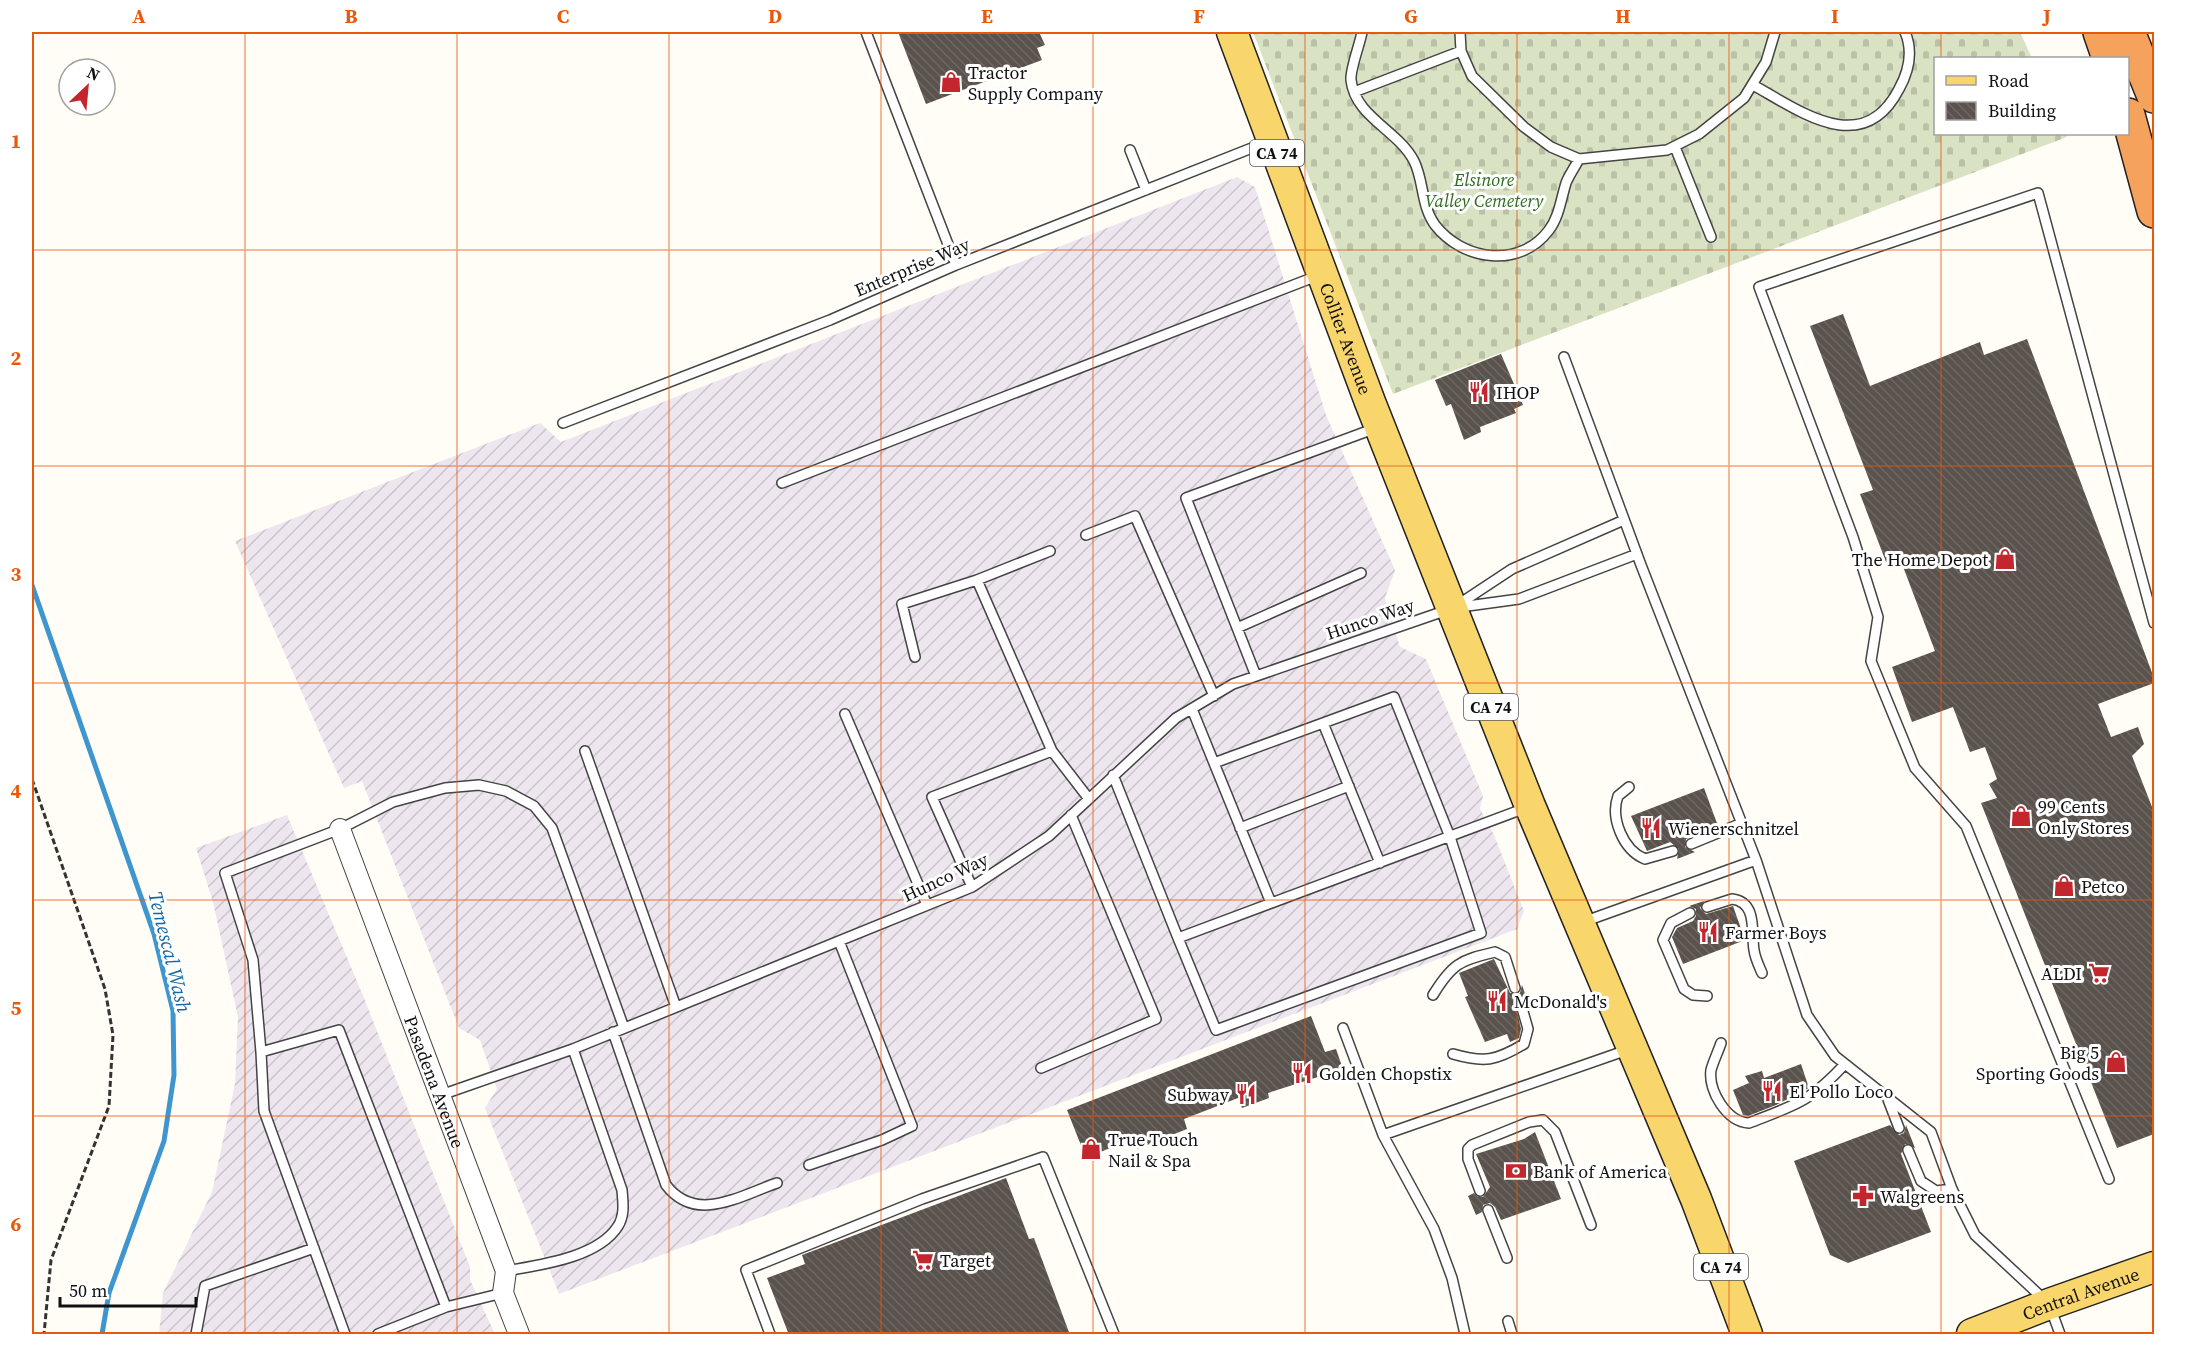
<svg xmlns="http://www.w3.org/2000/svg" width="2186" height="1366" viewBox="0 0 2186 1366" font-family="'Source Serif 4',serif">
  <style>
    .industrial { fill: url(#industrial-furrows) }
    .cemetery { fill: url(#cemetery-stones) }
    .lines { fill: none; stroke-linecap: round; stroke-linejoin: round }
    .stream { stroke: #3f96cf; stroke-width: 5 }
    .building { fill: url(#building-back-hatch) }
    .lane-casing { stroke: #444; stroke-width: 12 }
    .street-casing { stroke: #444; stroke-width: 22 }
    .primary-casing { stroke: #222; stroke-width: 33 }
    .highway-casing { stroke: #222; stroke-width: 36 }
    .path { stroke: #333; stroke-width: 3; stroke-dasharray: 6 3; stroke-linecap: butt }
    .lane { stroke: #fff; stroke-width: 9 }
    .street { stroke: #fff; stroke-width: 20 }
    .primary { stroke: #f9d66b; stroke-width: 30 }
    .highway { stroke: #f5a25d; stroke-width: 33 }
    .grid { fill: none; stroke: #e8590c; stroke-width: 1.5; stroke-opacity: 0.55 }
    .labels { text-anchor: middle; dominant-baseline: central; stroke-width: 6; stroke-linejoin: round; paint-order: stroke }
    .shield { fill: #fff; stroke: #585858; stroke-width: 1.5 }
    .shield-label { font-size: 16px; font-weight: bold; fill: #111 }
    .poi-label { font-size: 18px; fill: #111; stroke: #fff; text-anchor: start }
    .park-label { font-size: 18px; font-style: italic; fill: #2f6b1f; stroke: #fff }
    .street-label { font-size: 18px; fill: #111; stroke: #fff }
    .water-label { font-size: 20px; font-style: italic; fill: #1768a6; stroke: #fff }
    .neatline { fill: none; stroke: #e8590c; stroke-width: 2 }
    .grid-label { font-size: 20px; text-anchor: middle; font-weight: bold; fill: #e8590c }
  </style>
  <defs>
    <pattern id="industrial-furrows" width="10" height="10" patternUnits="userSpaceOnUse" patternTransform="scale(1.5)"><rect width="10" height="10" fill="#eee6ef"/><path d="M-1 1l2-2M0 10L10 0M9 11l2-2" fill="none" stroke="#cbc4cc"/></pattern>
    <pattern id="cemetery-stones" width="16" height="16" patternUnits="userSpaceOnUse" patternTransform="scale(1.5)"><rect width="16" height="16" fill="#d9e3c4"/><path d="M2 7V4a2 2 0 0 1 4 0v3zM10 15v-3a2 2 0 0 1 4 0v3z" fill="#b9c2a7"/></pattern>
    <pattern id="building-back-hatch" width="6" height="6" patternUnits="userSpaceOnUse" patternTransform="scale(1.5)"><rect width="6" height="6" fill="#5a524d"/><path d="M-1 5l2 2M0 0l6 6M5-1l2 2" fill="none" stroke="#6d6662"/></pattern>
  </defs>
  <rect width="100%" height="100%" fill="#fffdf5"/>
  <path class="industrial" d="M1237,177L1255,187L1326,415L1395,570L1385,598L1400,647L1426,659L1483,796L1480,809L1494,835L1524,911L1517,929L559,1294L485,1108L497,1089L480,1040L459,1028L362,781L344,788L235,541L540,423L561,442Z
    M287,815L364,998L470,1267V1280L495,1334H159L163,1293L212,1192L235,1084L238,1017L213,902L196,848Z"/>
  <path class="cemetery" d="M1253,32H2020L2032,58H1936V134H2065L2067,137L1393,394Z"/>
  <g class="lines">
    <path class="stream" d="M32,585L154,934L173,1011L174,1075L164,1141L109,1293L102,1334"/>
  </g>
  <path class="building" d="M898,32H1039L1045,45L1037,48L1042,60L926,104Z
    M1843,314L1870,386L1980,342L1984,355L2027,339L2154,678V683L2098,704L2111,737L2138,727L2144,744L2132,756L2154,812V1134L2117,1148L1981,803L1997,798L1989,784L1997,779L1985,747L1970,752L1953,707L1912,722L1892,667L1935,651L1899,556L1886,562L1860,494L1873,490L1810,326Z
    M1501,354L1523,405L1514,409L1516,413L1480,427L1481,432L1464,440L1451,404L1446,406L1435,380Z
    M1704,788L1718,826L1686,839L1685,847L1695,852L1677,859L1679,849L1670,842L1647,851L1631,816Z
    M1704,901L1700,908L1706,914L1733,906L1745,940L1683,964L1672,937L1677,928L1693,921L1696,916V909L1689,906Z
    M1494,959L1510,993H1520L1522,985L1529,1005L1521,1001L1516,1006L1521,1029L1519,1038L1510,1042L1507,1034L1485,1042L1465,997L1468,996L1459,973Z
    M1311,1016L1325,1052L1336,1049L1343,1069L1268,1093L1269,1098L1242,1108L1238,1098L1184,1119L1187,1129L1137,1149L1132,1139L1086,1158L1067,1110Z
    M1801,1064L1809,1088L1776,1105L1748,1116L1743,1115L1733,1090L1749,1083L1745,1076L1762,1071L1764,1078Z
    M1890,1125L1899,1135L1904,1133L1906,1125L1915,1148L1905,1144L1901,1154L1931,1232L1848,1263L1830,1255L1794,1161Z
    M1535,1132L1561,1199L1501,1220L1495,1207L1490,1203L1483,1205L1482,1212L1476,1215L1468,1196L1474,1193L1478,1197H1483L1490,1187L1476,1154L1524,1139Z
    M1006,1178L1029,1239L1034,1238L1070,1335H789L767,1278L805,1264L802,1255Z"/>
  <g class="lines">
    <defs>
      <path id="lane" d="M866,32L956,265
        M1362,32C1360,44 1350,69 1351,80C1355,117 1398,130 1414,161C1424,181 1421,206 1435,225C1463,261 1520,269 1549,230C1559,217 1561,199 1566,183C1569,175 1575,167 1579,159
        M1460,32L1461,51L1472,76L1524,127L1551,147L1579,159L1667,150L1699,134L1744,98L1766,62L1775,32
        M1753,85C1800,111 1863,159 1899,89C1909,71 1913,51 1905,32
        M1354,92L1461,51
        M1675,147L1711,237
        M1130,150L1146,190
        M1564,357L1641,565L1756,860L1807,1015L1835,1056L1931,1132L1952,1189L1975,1235L2049,1304L2060,1334
        M563,423L830,320L956,265L1267,142
        M782,483L1317,276
        M1086,535L1135,516L1214,696
        M977,580L1050,551
        M1456,606L1512,569L1624,520
        M1237,628L1361,573
        M915,657L902,604L977,580L1052,751L1089,799
        M1256,676L1186,498L1376,428
        M1192,709L1271,903
        M845,714L927,905
        M1323,723L1380,863
        M585,751L676,1007
        M1113,775L1178,938L1528,807
        M1629,787L1618,796C1610,818 1623,850 1645,859L1673,851
        M1240,828L1349,786
        M1691,844L1742,823
        M972,887L932,797L1052,751
        M1707,907L1732,899C1758,902 1751,933 1754,950C1755,958 1759,966 1762,973
        M1690,913L1671,923L1663,940L1684,989L1693,995L1707,996
        M1583,922L1756,860
        M1178,938L1216,1030L1481,933L1450,837L1394,697L1214,763
        M1433,995C1452,964 1460,960 1495,952L1505,957L1515,988
        M1343,1028L1383,1135L1434,1229L1452,1278L1465,1334
        M613,1032L666,1185C696,1224 739,1196 777,1183
        M1721,1043C1718,1052 1713,1062 1711,1070C1708,1091 1727,1122 1749,1123C1795,1105 1810,1102 1845,1064
        M261,1052L253,960L225,873L340,829L393,802L445,788L479,785L506,791L534,806L552,828L624,1028
        M1453,1054C1484,1063 1496,1061 1524,1044L1528,1029L1522,1008
        M1041,1068L1156,1019L1071,815
        M441,1095L573,1049L972,887L1049,836L1176,718L1233,684L1453,608L1519,599L1637,554
        M1887,1097L1899,1128
        M1383,1135L1630,1049
        M1908,1150L1921,1181L1936,1191L1952,1189
        M809,1165L882,1140L912,1126L839,941
        M2109,1179L1966,826L1915,768L1871,661L1878,617L1853,537L1759,287L2038,193L2154,623
        M1480,1191L1468,1159V1149L1472,1145L1529,1122L1543,1120L1555,1132L1591,1225
        M1488,1210L1507,1258
        M506,1271C539,1265 598,1258 618,1226C625,1215 623,1202 622,1190L573,1049
        M1508,1321L1512,1334
        M196,1334L205,1286L314,1248
        M345,1334L264,1111L261,1052L339,1030L446,1307
        M378,1334L446,1307L503,1293
        M770,1334L746,1270L922,1199L1043,1157L1114,1334"/>
      <g id="street">
        <path id="s1" d="M340,829L506,1271L503,1293L519,1334"/>
      </g>
      <g id="primary">
        <path id="s2" d="M1232,32L1370,402L1530,806L1696,1199L1747,1334"/>
        <path id="s3" d="M1972,1334L2049,1304L2154,1267"/>
      </g>
      <path id="highway" d="M2100,32L2109,58
        M2128,32L2154,96
        M2128,115L2154,211"/>
    </defs>
    <use href="#lane" class="lane-casing"/>
    <use href="#street" class="street-casing"/>
    <use href="#primary" class="primary-casing"/>
    <use href="#highway" class="highway-casing"/>
    <path class="path" d="M32,779L105,989L113,1035L109,1106L51,1260L44,1334"/>
    <use href="#lane" class="lane"/>
    <use href="#street" class="street"/>
    <use href="#primary" class="primary"/>
    <use href="#highway" class="highway"/>
  </g>
  <path class="grid" d="M245,32V1334M457,32V1334M669,32V1334M881,32V1334M1093,32V1334M1305,32V1334M1517,32V1334M1729,32V1334M1941,32V58M1941,134V1334M32,250H2154M32,466H2154M32,683H2154M32,900H2154M32,1116H2154"/>
  <defs>
    <symbol id="shop-bare" viewBox="-9 -9 18 18"><path d="M-5-2.5h2.3a2.7 3.5 0 0 1 5.4 0H5L5.5 6h-11ZM-1.5-2.5h3a1.5 2.3 0 0 0-3 0Z" fill="#c4262e" stroke="#fff" stroke-width="2.5" paint-order="stroke"/></symbol>
    <symbol id="restaurant-bare" viewBox="-9 -9 18 18"><path d="M-5-6h1v4h1v-4h1v4h1v-4h1v5L-1.5 .5V6h-2V.5L-5-1ZM5-6V6H3V1.5H1.5Q1.5-4 5-6Z" fill="#c4262e" stroke="#fff" stroke-width="2.5" paint-order="stroke"/></symbol>
    <symbol id="supermarket-bare" viewBox="-9 -9 18 18"><path d="M-6-5.5h2.5l.6 2H6L4.5 2H-2.5L-4.4-4H-6ZM-1.5 3.2a1.3 1.3 0 1 0 .1 0ZM3 3.2a1.3 1.3 0 1 0 .1 0Z" fill="#c4262e" stroke="#fff" stroke-width="2.5" paint-order="stroke"/></symbol>
    <symbol id="bank-bare" viewBox="-9 -9 18 18"><path d="M-6-4H6V4H-6ZM0-2.3a2.3 2.3 0 1 0 0 4.6a2.3 2.3 0 1 0 0-4.6Z" fill="#c4262e" stroke="#fff" stroke-width="2.5" paint-order="stroke"/></symbol>
    <symbol id="pharmacy-bare" viewBox="-9 -9 18 18"><path d="M-2-6h4v4h4v4h-4v4h-4v-4h-4v-4h4Z" fill="#c4262e" stroke="#fff" stroke-width="2.5" paint-order="stroke"/></symbol>
  </defs>
  <g fill-rule="evenodd">
    <use href="#shop-bare" x="936" y="67" width="30" height="30"/>
    <use href="#restaurant-bare" x="1464" y="377" width="30" height="30"/>
    <use href="#shop-bare" x="1990" y="544" width="30" height="30"/>
    <use href="#shop-bare" x="2006" y="801" width="30" height="30"/>
    <use href="#restaurant-bare" x="1636" y="813" width="30" height="30"/>
    <use href="#shop-bare" x="2049" y="871" width="30" height="30"/>
    <use href="#restaurant-bare" x="1693" y="917" width="30" height="30"/>
    <use href="#supermarket-bare" x="2084" y="958" width="30" height="30"/>
    <use href="#restaurant-bare" x="1482" y="986" width="30" height="30"/>
    <use href="#shop-bare" x="2101" y="1047" width="30" height="30"/>
    <use href="#restaurant-bare" x="1287" y="1058" width="30" height="30"/>
    <use href="#restaurant-bare" x="1757" y="1076" width="30" height="30"/>
    <use href="#restaurant-bare" x="1231" y="1079" width="30" height="30"/>
    <use href="#shop-bare" x="1076" y="1134" width="30" height="30"/>
    <use href="#bank-bare" x="1501" y="1156" width="30" height="30"/>
    <use href="#pharmacy-bare" x="1848" y="1181" width="30" height="30"/>
    <use href="#supermarket-bare" x="908" y="1245" width="30" height="30"/>
  </g>
  <g class="labels">
    <g class="shield">
      <rect x="1250" y="140" width="54" height="26" rx="4.5"/>
      <rect x="1464" y="694" width="54" height="26" rx="4.5"/>
      <rect x="1694" y="1254" width="54" height="26" rx="4.5"/>
    </g>
    <g class="shield-label">
      <text x="1277" y="153">CA 74</text>
      <text x="1491" y="707">CA 74</text>
      <text x="1721" y="1267">CA 74</text>
    </g>
    <g class="poi-label">
      <text x="968" y="72">Tractor<tspan x="968" dy="21">Supply Company</tspan></text>
      <text x="1496" y="392">IHOP</text>
      <text x="1988" y="559" text-anchor="end">The Home Depot</text>
      <text x="2038" y="806">99 Cents<tspan x="2038" dy="21">Only Stores</tspan></text>
      <text x="1668" y="828">Wienerschnitzel</text>
      <text x="2081" y="886">Petco</text>
      <text x="1725" y="932">Farmer Boys</text>
      <text x="2082" y="973" text-anchor="end">ALDI</text>
      <text x="1514" y="1001">McDonald's</text>
      <text x="2099" y="1052" text-anchor="end">Big 5<tspan x="2099" dy="21">Sporting Goods</tspan></text>
      <text x="1319" y="1073">Golden Chopstix</text>
      <text x="1789" y="1091">El Pollo Loco</text>
      <text x="1229" y="1094" text-anchor="end">Subway</text>
      <text x="1108" y="1139">True Touch<tspan x="1108" dy="21">Nail &amp; Spa</tspan></text>
      <text x="1533" y="1171">Bank of America</text>
      <text x="1880" y="1196">Walgreens</text>
      <text x="940" y="1260">Target</text>
    </g>
    <g class="park-label">
      <text x="1484" y="179">Elsinore<tspan x="1484" dy="21">Valley Cemetery</tspan></text>
    </g>
    <g class="street-label">
      <text transform="translate(912 267) rotate(-23)">Enterprise Way</text>
      <text stroke="none"><textPath href="#s2" startOffset="327">Collier Avenue</textPath></text>
      <text transform="translate(1370 619) rotate(-19)">Hunco Way</text>
      <text transform="translate(945 877) rotate(-25)">Hunco Way</text>
      <text stroke="none"><textPath href="#s1" startOffset="270">Pasadena Avenue</textPath></text>
      <text stroke="none"><textPath href="#s3" startOffset="116">Central Avenue</textPath></text>
    </g>
    <g class="water-label">
      <text transform="translate(170 952) rotate(76)">Temescal Wash</text>
    </g>
  </g>
  <rect width="2186" height="1366" fill="none" stroke="#ffffff" stroke-width="66"/>
  <rect x="1934" y="57" width="195" height="78" fill="#ffffff" stroke="#a0a0a0" stroke-width="1.5"/>
  <rect x="1946" y="76" width="30" height="9" fill="#f9d66b" stroke="#a0a0a0" stroke-width="1.5"/>
  <text x="1988" y="87" font-size="18" fill="#111111">Road</text>
  <rect x="1946" y="102" width="30" height="18" fill="url(#building-back-hatch)" stroke="#a0a0a0" stroke-width="1.5"/>
  <text x="1988" y="117" font-size="18" fill="#111111">Building</text>
  <g transform="translate(87 87) rotate(26)"><circle r="28" fill="#ffffff" stroke="#a0a0a0" stroke-width="1.5"/>
  <path d="M0-4.5L10 22L0 15L-10 22Z" fill="#c4262e"/>
  <text y="-9" font-size="16" font-weight="bold" text-anchor="middle" fill="#111111">N</text>
  </g>
  <path d="M60 1297v9h136v-9" fill="none" stroke="#111111" stroke-width="3"/>
  <text x="69" y="1297" font-size="18" fill="#111111" stroke="#ffffff" stroke-width="4.5" paint-order="stroke">50 m</text>
  <rect x="33" y="33" width="2120" height="1300" class="neatline"/>
  <g class="grid-label">
    <text x="139" y="23">A</text>
    <text x="351" y="23">B</text>
    <text x="563" y="23">C</text>
    <text x="775" y="23">D</text>
    <text x="987" y="23">E</text>
    <text x="1199" y="23">F</text>
    <text x="1411" y="23">G</text>
    <text x="1623" y="23">H</text>
    <text x="1835" y="23">I</text>
    <text x="2047" y="23">J</text>
    <text x="16" y="148">1</text>
    <text x="16" y="365">2</text>
    <text x="16" y="581">3</text>
    <text x="16" y="798">4</text>
    <text x="16" y="1015">5</text>
    <text x="16" y="1231">6</text>
  </g>
</svg>
